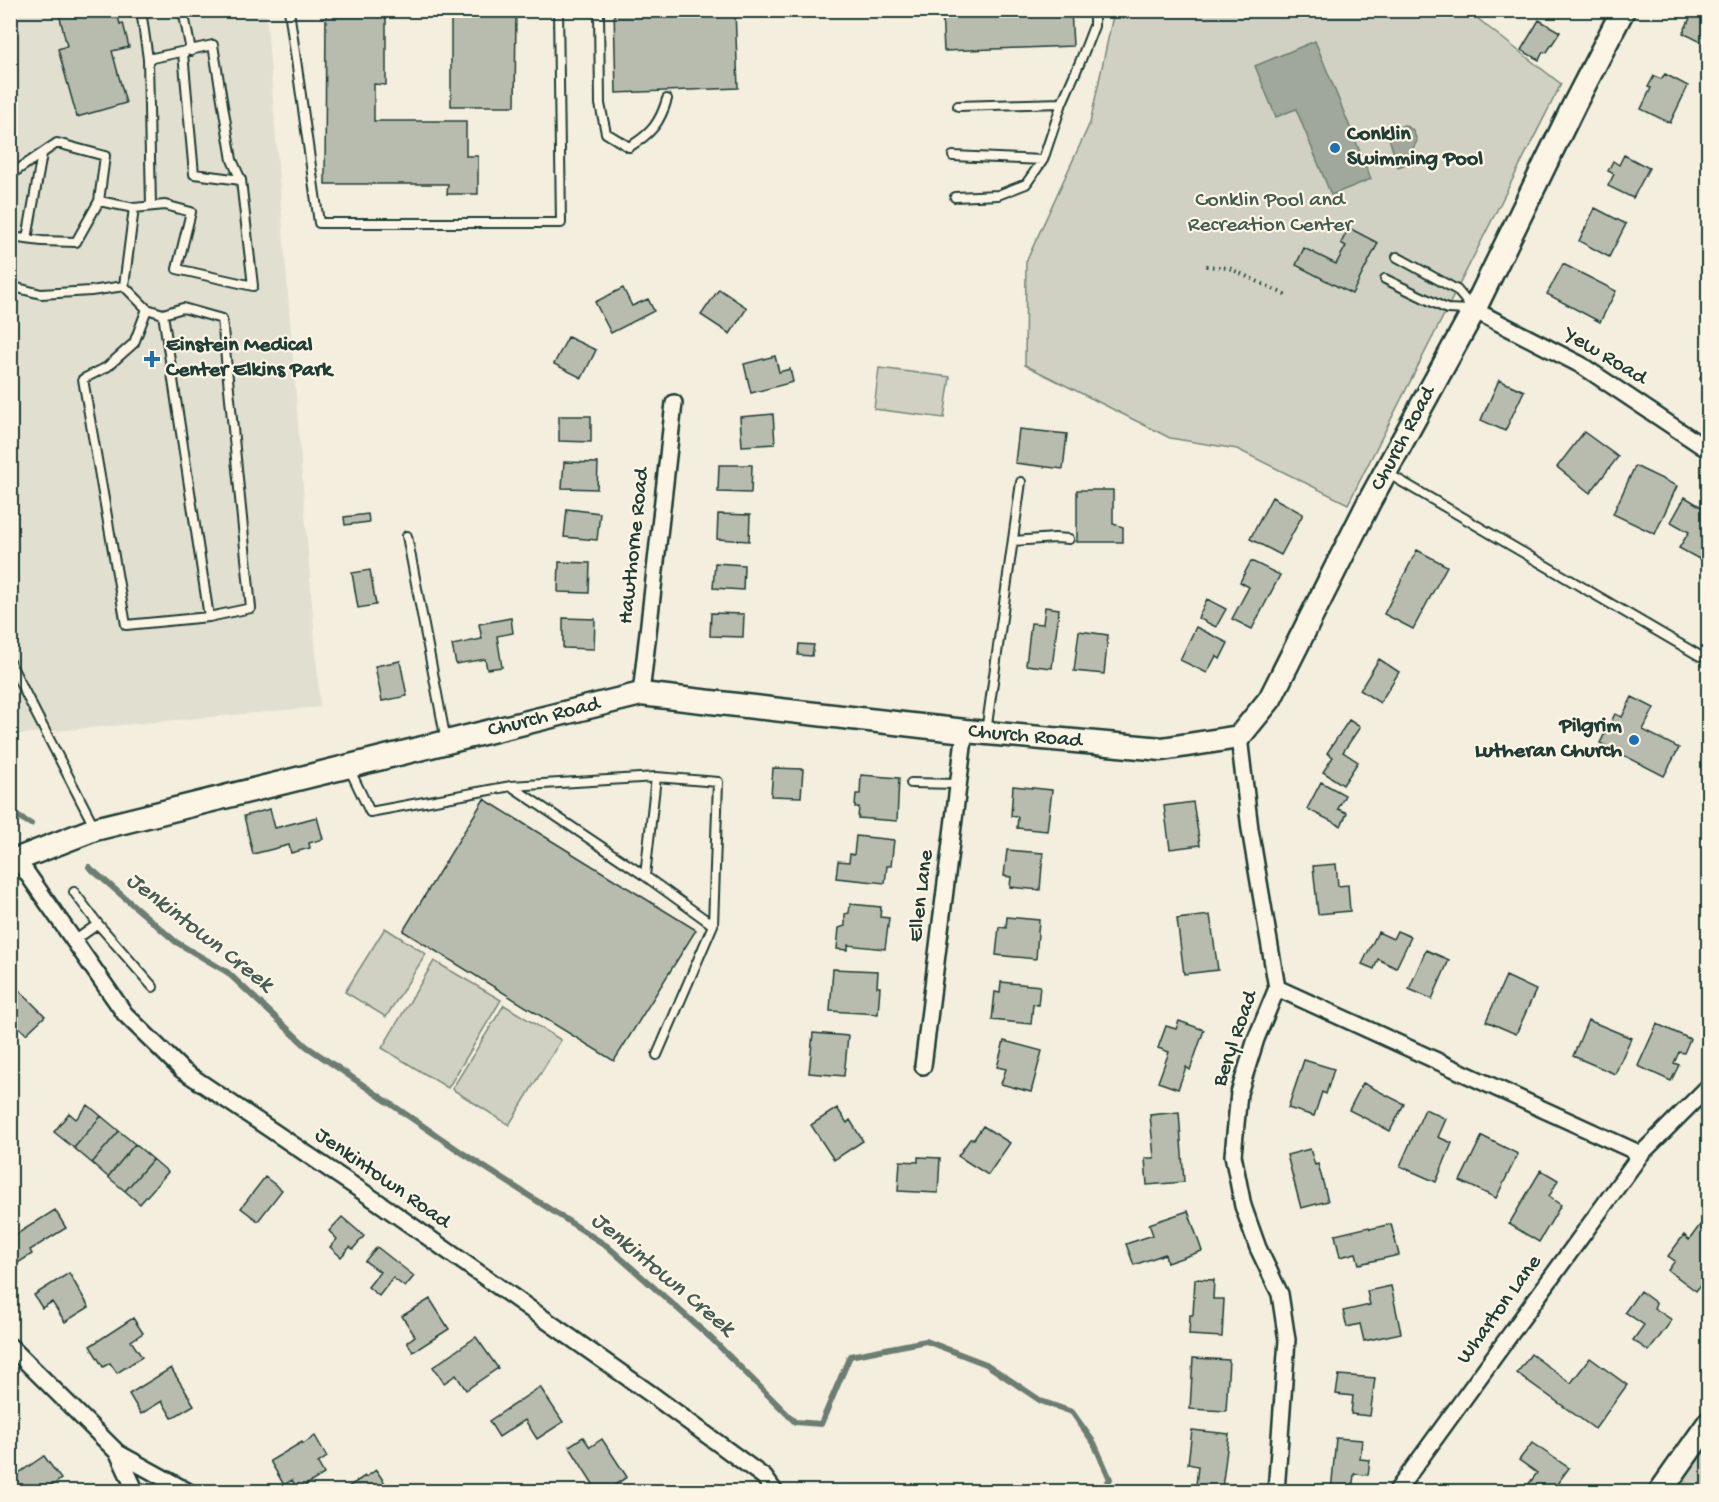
<svg xmlns="http://www.w3.org/2000/svg" width="1719" height="1502" viewBox="0 0 1719 1502" font-family="'Gochi Hand',sans-serif">
  <style>
    .built { fill: #e1dfd0 }
    .green { fill: #d0d1c2; stroke: #78877b; stroke-width: 1.5 }
    .water { fill: #a0a89b; stroke: #6c7d72; stroke-width: 1.5 }
    .lines { fill: none; stroke-linecap: round; stroke-linejoin: round }
    .stream { stroke: #6c7d72; stroke-width: 6 }
    .building { fill: #b8bcae; stroke: #1f3d34; stroke-width: 1.5 }
    .lane-casing { stroke: #1f3d34; stroke-width: 12 }
    .street-casing { stroke: #1f3d34; stroke-width: 20 }
    .secondary-casing { stroke: #1f3d34; stroke-width: 27 }
    .path { stroke: #1f3d34; stroke-width: 4; stroke-dasharray: 1.5 4.5; stroke-linecap: butt }
    .lane { stroke: #fcf5e5; stroke-width: 8 }
    .street { stroke: #fcf5e5; stroke-width: 15 }
    .secondary { stroke: #fcf5e5; stroke-width: 22 }
    .poi-dot { fill: #1f6fb2; stroke: #fcf5e5; stroke-width: 2 }
    .labels { text-anchor: middle; dominant-baseline: central; stroke-width: 4.5; stroke-linejoin: round; paint-order: stroke }
    .poi-label { font-size: 22px; font-weight: bold; fill: #1f3d34; stroke: #fcf5e5; text-anchor: start }
    .park-label { font-size: 22px; fill: #425b50; stroke: #fcf5e5 }
    .street-label { font-size: 22px; fill: #1f3d34; stroke: #fcf5e5 }
    .water-label { font-size: 24px; font-style: italic; fill: #465d53; stroke: #fcf5e5 }
  </style>
  <rect width="100%" height="100%" fill="#f3eede"/>
  <filter id="ink" filterUnits="userSpaceOnUse"><feTurbulence type="fractalNoise" baseFrequency=".0167" numOctaves="2"/><feDisplacementMap in="SourceGraphic" scale="12" xChannelSelector="R" yChannelSelector="G"/><feConvolveMatrix kernelMatrix="1 2 1 2 8 2 1 2 1" color-interpolation-filters="sRGB"/></filter>
  <g filter="url(#ink)">
    <path class="built" d="M11,11H266L320,707L11,735Z"/>
    <path class="green" d="M1114,11H1469L1488,27L1561,84L1348,504L1237,449L1170,438L1025,365L1026,262L1090,123Z
      M879,368L950,377L944,418L874,409Z
      M385,928L426,954L386,1017L345,992Z
      M434,961L501,1000L448,1088L382,1048Z
      M504,1005L561,1040L509,1125L452,1089Z
      M1708,1446V1491H1675Z"/>
    <path class="water" d="M1315,41L1371,179L1331,195L1296,109L1276,117L1255,66Z
      M1404,125L1413,130L1417,141L1404,165L1398,167L1389,138L1393,129Z"/>
    <g class="lines">
      <path class="stream" d="M10,812L31,824
        M89,867L176,942L227,972L306,1046L461,1152L607,1246L711,1338L795,1422L821,1424L850,1356L926,1341L986,1364L1041,1401L1072,1412L1094,1443L1110,1479L1101,1492"/>
    </g>
    <path class="building" d="M10,10L12,47L10,48Z
      M58,10H116L120,24L123,23L129,47L112,51L126,103L77,117L58,49L67,46Z
      M326,10H386V85L374,84V121H466V156H478V194H447L448,184H325Z
      M451,10H516L515,106H451Z
      M614,10H735L738,88L616,93Z
      M942,10H1071L1073,46L944,51Z
      M1694,10H1708V36L1705,44L1683,33Z
      M1539,20L1560,32L1547,52H1543L1539,60L1521,50Z
      M1665,74L1688,86L1670,123L1641,109L1651,88L1648,87L1654,76L1661,79Z
      M1624,155L1649,168L1633,198L1608,186L1614,174L1608,171L1613,161L1619,165Z
      M1595,208L1626,224L1609,257L1579,241Z
      M1349,228L1378,243L1352,294L1296,265L1304,248L1336,264L1346,246L1341,243Z
      M1563,264L1616,291L1600,322L1547,294Z
      M623,288L632,306L648,299L654,311L611,333L595,302Z
      M719,289L747,308L730,334L701,315Z
      M568,337L596,350L582,378L554,364Z
      M775,356L779,372L790,369L793,382L751,393L744,364Z
      M1708,356V382L1700,379Z
      M1499,380L1524,391L1505,431L1481,420Z
      M773,414L775,444L742,446L740,417Z
      M559,416H591V442L559,441Z
      M1019,429L1067,434L1063,469L1015,463Z
      M1584,432L1618,457L1590,493L1557,467Z
      M564,462L598,463L597,489L562,488Z
      M719,465H752L751,493L718,492Z
      M1635,466L1677,486L1655,534L1613,514Z
      M1077,490H1113V524L1123,527V542H1077Z
      M1272,497L1303,514L1281,555L1250,539Z
      M1685,497L1708,511V541L1699,559L1679,548L1689,532L1671,522Z
      M567,509L600,513L597,540L564,537Z
      M368,514L369,522L345,525L344,517Z
      M718,514L750,515L749,541L717,539Z
      M1417,550L1447,566L1413,629L1384,614Z
      M1251,561L1280,575L1252,629L1232,619L1249,587L1240,582Z
      M559,562L590,563L589,593L558,592Z
      M715,563L744,565L743,590L713,588Z
      M370,570L376,605L358,608L352,573Z
      M1207,599L1226,609L1216,627L1198,618Z
      M1045,607L1059,609L1052,668L1026,665L1031,623L1043,624Z
      M711,613L744,614L743,637L710,636Z
      M511,618L513,633L497,636L502,667L487,669L485,659L456,664L452,645L482,639L479,624Z
      M563,618L595,619L594,649L563,648Z
      M1196,627L1228,643L1220,659L1216,656L1207,673L1180,660Z
      M1079,631L1108,635L1104,674L1074,671Z
      M799,644L814,645L812,656L798,655Z
      M1379,659L1399,672L1380,703L1360,690Z
      M400,661L407,696L382,701L375,666Z
      M1632,697L1654,708L1643,730L1679,748L1664,776L1600,743L1615,714L1622,717Z
      M1349,720L1360,727L1343,752L1358,762L1343,785L1323,772L1333,757L1327,753Z
      M773,768L803,769L801,797L771,796Z
      M861,775L899,778L897,821L858,818L859,807H855L856,794H860Z
      M1321,782L1345,795L1338,809L1347,813L1341,826L1307,809Z
      M1013,786L1052,790L1047,831L1017,828L1018,817L1011,816Z
      M484,799L696,930L614,1061L403,931Z
      M1193,802L1200,845L1170,849L1164,806Z
      M270,809L275,828L317,817L323,839L309,843L310,848L291,853L289,845L253,854L244,816Z
      M856,836L894,840L891,866H887L885,883L836,878L838,861L849,862L850,854L854,855Z
      M1007,850L1043,853L1040,890L1010,887L1011,877L1004,876Z
      M1336,864L1338,886L1348,885L1350,911L1318,914L1313,866Z
      M850,904L881,907L880,917L889,918L885,949L848,945V950L837,949L839,928L845,926V914L849,913Z
      M1210,915L1218,970L1184,974L1177,919Z
      M1007,917L1039,920L1036,959L996,955L999,927L1006,928Z
      M1397,931L1411,937L1396,968L1378,959L1374,969L1362,964L1378,932L1393,939Z
      M1426,950L1449,960L1432,999L1409,989Z
      M833,969L878,971L877,987H880L878,1014L830,1011Z
      M1506,976L1536,990L1516,1034L1486,1021Z
      M1001,982L1040,986L1038,1005L1033,1004L1031,1024L992,1020L995,992L1000,993Z
      M18,989L45,1016L26,1034L10,1018V997Z
      M1588,1020L1631,1038L1615,1074L1573,1056Z
      M1179,1021L1204,1030L1190,1070L1186,1067L1178,1089L1158,1082L1169,1052L1158,1048L1166,1026L1176,1029Z
      M1657,1024L1690,1039L1684,1053L1679,1052L1674,1063L1679,1065L1671,1081L1638,1066Z
      M813,1033L848,1036L844,1076L809,1073Z
      M1004,1041L1042,1051L1031,1092L1001,1084L1006,1069L997,1067Z
      M1304,1060L1334,1069L1326,1094L1322,1092L1314,1116L1288,1108Z
      M1363,1083L1404,1104L1390,1131L1349,1110Z
      M88,1105L101,1116L74,1148L54,1132L69,1113L76,1119Z
      M837,1108L847,1123L850,1120L863,1141L834,1160L811,1125Z
      M1425,1109L1446,1119L1438,1137L1452,1143L1436,1182L1400,1166Z
      M1179,1112L1184,1182L1147,1185L1145,1158H1154L1150,1115Z
      M101,1116L119,1131L92,1163L74,1148Z
      M983,1126L1010,1143L988,1175L958,1156L970,1139H974Z
      M119,1131L135,1144L108,1177L92,1163Z
      M1482,1136L1518,1154L1496,1198L1460,1181Z
      M135,1144L153,1159L125,1191L108,1177Z
      M1310,1149L1315,1165L1318,1164L1328,1201L1301,1208L1287,1155Z
      M918,1157L940,1158L938,1193L898,1191L900,1161L918,1162Z
      M153,1159L168,1172L140,1204L125,1191Z
      M1541,1170L1558,1180L1549,1197L1561,1205L1539,1242L1509,1224Z
      M265,1177L282,1190L258,1221L241,1208Z
      M55,1210L66,1228L30,1250L32,1254L10,1268V1229L13,1227L17,1234Z
      M1188,1211L1202,1251L1167,1263L1165,1254L1134,1265L1126,1244L1153,1235L1149,1224Z
      M342,1217L364,1236L353,1249L350,1247L341,1257L330,1247L337,1239L329,1231Z
      M1391,1224L1399,1255L1359,1264L1356,1253L1340,1257L1335,1235L1369,1227L1370,1229Z
      M1700,1225L1708,1232V1251L1706,1255L1708,1257V1275L1696,1291L1668,1270L1675,1261L1668,1256L1684,1235L1689,1240Z
      M377,1247L414,1276L405,1287L393,1278L379,1296L368,1287L380,1272L365,1261Z
      M69,1273L89,1307L65,1322L52,1302L42,1308L34,1295Z
      M1195,1279L1214,1280L1213,1299H1224L1222,1337L1189,1335L1190,1315H1193Z
      M1391,1286L1401,1333L1364,1341L1360,1324L1347,1327L1343,1311L1370,1305L1367,1291Z
      M1640,1291L1656,1303L1654,1308L1672,1320L1649,1351L1633,1340L1644,1325L1625,1312Z
      M430,1299L449,1329L413,1352L407,1342L415,1336L402,1316Z
      M133,1318L143,1333L131,1341L142,1357L117,1373L110,1363L103,1367L90,1346Z
      M476,1337L498,1368L466,1390L456,1375L444,1383L433,1367Z
      M1531,1354L1571,1383L1590,1358L1627,1385L1595,1429L1517,1373Z
      M1193,1358L1229,1360L1226,1411L1190,1409Z
      M171,1368L194,1405L172,1418L162,1401L141,1414L129,1394Z
      M1339,1375L1375,1378L1370,1416L1351,1414L1353,1396L1336,1394Z
      M540,1387L563,1422L537,1439L525,1420L499,1437L489,1421Z
      M1192,1430L1229,1434L1222,1488L1196,1485L1198,1466L1188,1464Z
      M315,1436L327,1457L318,1463L324,1474L298,1490L292,1480L284,1485L270,1461L302,1442L303,1444Z
      M583,1437L590,1447L602,1439L627,1477L604,1492H598L569,1446Z
      M1336,1438L1362,1440L1360,1459L1370,1460L1368,1475L1354,1474L1352,1492H1331Z
      M1532,1443L1569,1468L1551,1492H1536L1528,1485L1537,1473L1519,1460Z
      M44,1456L61,1479L43,1492H18L10,1479Z
      M376,1470L387,1486L378,1492H340L365,1476L366,1477Z"/>
    <g class="lines">
      <defs>
        <path id="lane" d="M141,10L148,59
          M183,10L191,51
          M289,10L319,223H561L558,10
          M599,10L600,104L606,133L629,147C651,134 660,123 667,99
          M183,53L194,174L241,180
          M958,106L1062,103L1080,62L1094,26V10
          M953,156L1043,160L1062,103
          M10,175L57,143L105,156L99,201L76,242L42,241L10,237
          M955,197L998,195L1026,184L1043,160
          M134,208L165,205L191,212L177,269L253,286L241,180L232,160L213,45L148,59L151,206
          M27,239L42,154
          M1397,257L1457,290L1471,307
          M1385,279L1447,309L1470,310
          M10,286L41,294L91,291L124,286L134,208L99,201
          M124,286L147,309L134,343L107,367L83,379L126,625L209,617L163,314L147,309
          M163,314L183,308L222,319L251,608L209,617
          M1387,473L1700,656
          M407,536L446,741
          M1013,541L1055,538L1069,539
          M10,663L95,828
          M986,732L1021,482
          M349,768L370,812L511,786L656,777L718,782L713,925L657,1055
          M911,783L958,784
          M511,786L645,876L713,925
          M645,876L656,777
          M74,892L98,924
          M74,941L98,924L153,987"/>
        <path id="street" d="M1474,310L1581,365L1708,450
          M641,694L674,403
          M1239,737L1250,829L1277,988L1256,1039L1239,1093L1233,1155L1243,1206L1258,1248L1280,1294L1287,1340L1276,1492
          M10,856L17,859L125,1014L182,1070L378,1202L651,1394L764,1477L775,1492
          M1277,988L1641,1154
          M923,1066L965,731
          M10,1346L118,1453L189,1492
          M118,1453L136,1492
          M1396,1492L1641,1154L1708,1087"/>
        <path id="secondary" d="M10,862L95,829L641,694L965,731L1162,749L1239,737L1270,699L1369,502L1474,310L1575,103L1623,10
          M1660,1492L1708,1424"/>
      </defs>
      <use href="#lane" class="lane-casing"/>
      <use href="#street" class="street-casing"/>
      <use href="#secondary" class="secondary-casing"/>
      <path class="path" d="M1206,266L1229,268L1286,295"/>
      <use href="#lane" class="lane"/>
      <use href="#street" class="street"/>
      <use href="#secondary" class="secondary"/>
    </g>
  </g>
  <g class="poi-dot">
    <circle cx="1335" cy="148" r="6"/>
    <path d="M149 350h6v6h6v6h-6v6h-6v-6h-6v-6h6z"/>
    <circle cx="1634" cy="740" r="6"/>
  </g>
  <g class="labels">
    <g class="poi-label">
      <text x="1347" y="135">Conklin<tspan x="1347" dy="25">Swimming Pool</tspan></text>
      <text x="166" y="346">Einstein Medical<tspan x="166" dy="25">Center Elkins Park</tspan></text>
      <text x="1622" y="727" text-anchor="end">Pilgrim<tspan x="1622" dy="25">Lutheran Church</tspan></text>
    </g>
    <g class="park-label">
      <text x="1270" y="201">Conklin Pool and<tspan x="1270" dy="25">Recreation Center</tspan></text>
    </g>
    <g class="street-label">
      <text transform="translate(1605 357) rotate(31)">Yew Road</text>
      <text transform="translate(1404 439) rotate(-62)">Church Road</text>
      <text transform="translate(635 546) rotate(-84)">Hawthorne Road</text>
      <text transform="translate(544 718) rotate(-14)">Church Road</text>
      <text transform="translate(1025 737) rotate(5)">Church Road</text>
      <text transform="translate(922 896) rotate(-83)">Ellen Lane</text>
      <text transform="translate(1236 1039) rotate(-71)">Beryl Road</text>
      <text transform="translate(382 1179) rotate(35)">Jenkintown Road</text>
      <text transform="translate(1500 1310) rotate(-54)">Wharton Lane</text>
    </g>
    <g class="water-label">
      <text transform="translate(199 933) rotate(38)">Jenkintown Creek</text>
      <text transform="translate(662 1275) rotate(40)">Jenkintown Creek</text>
    </g>
  </g>
  <rect width="1719" height="1502" fill="none" stroke="#fcf5e5" stroke-width="36"/>
  <rect x="18" y="18" width="1683" height="1466" fill="none" stroke="#1f3d34" stroke-width="2" filter="url(#ink)"/>
</svg>
